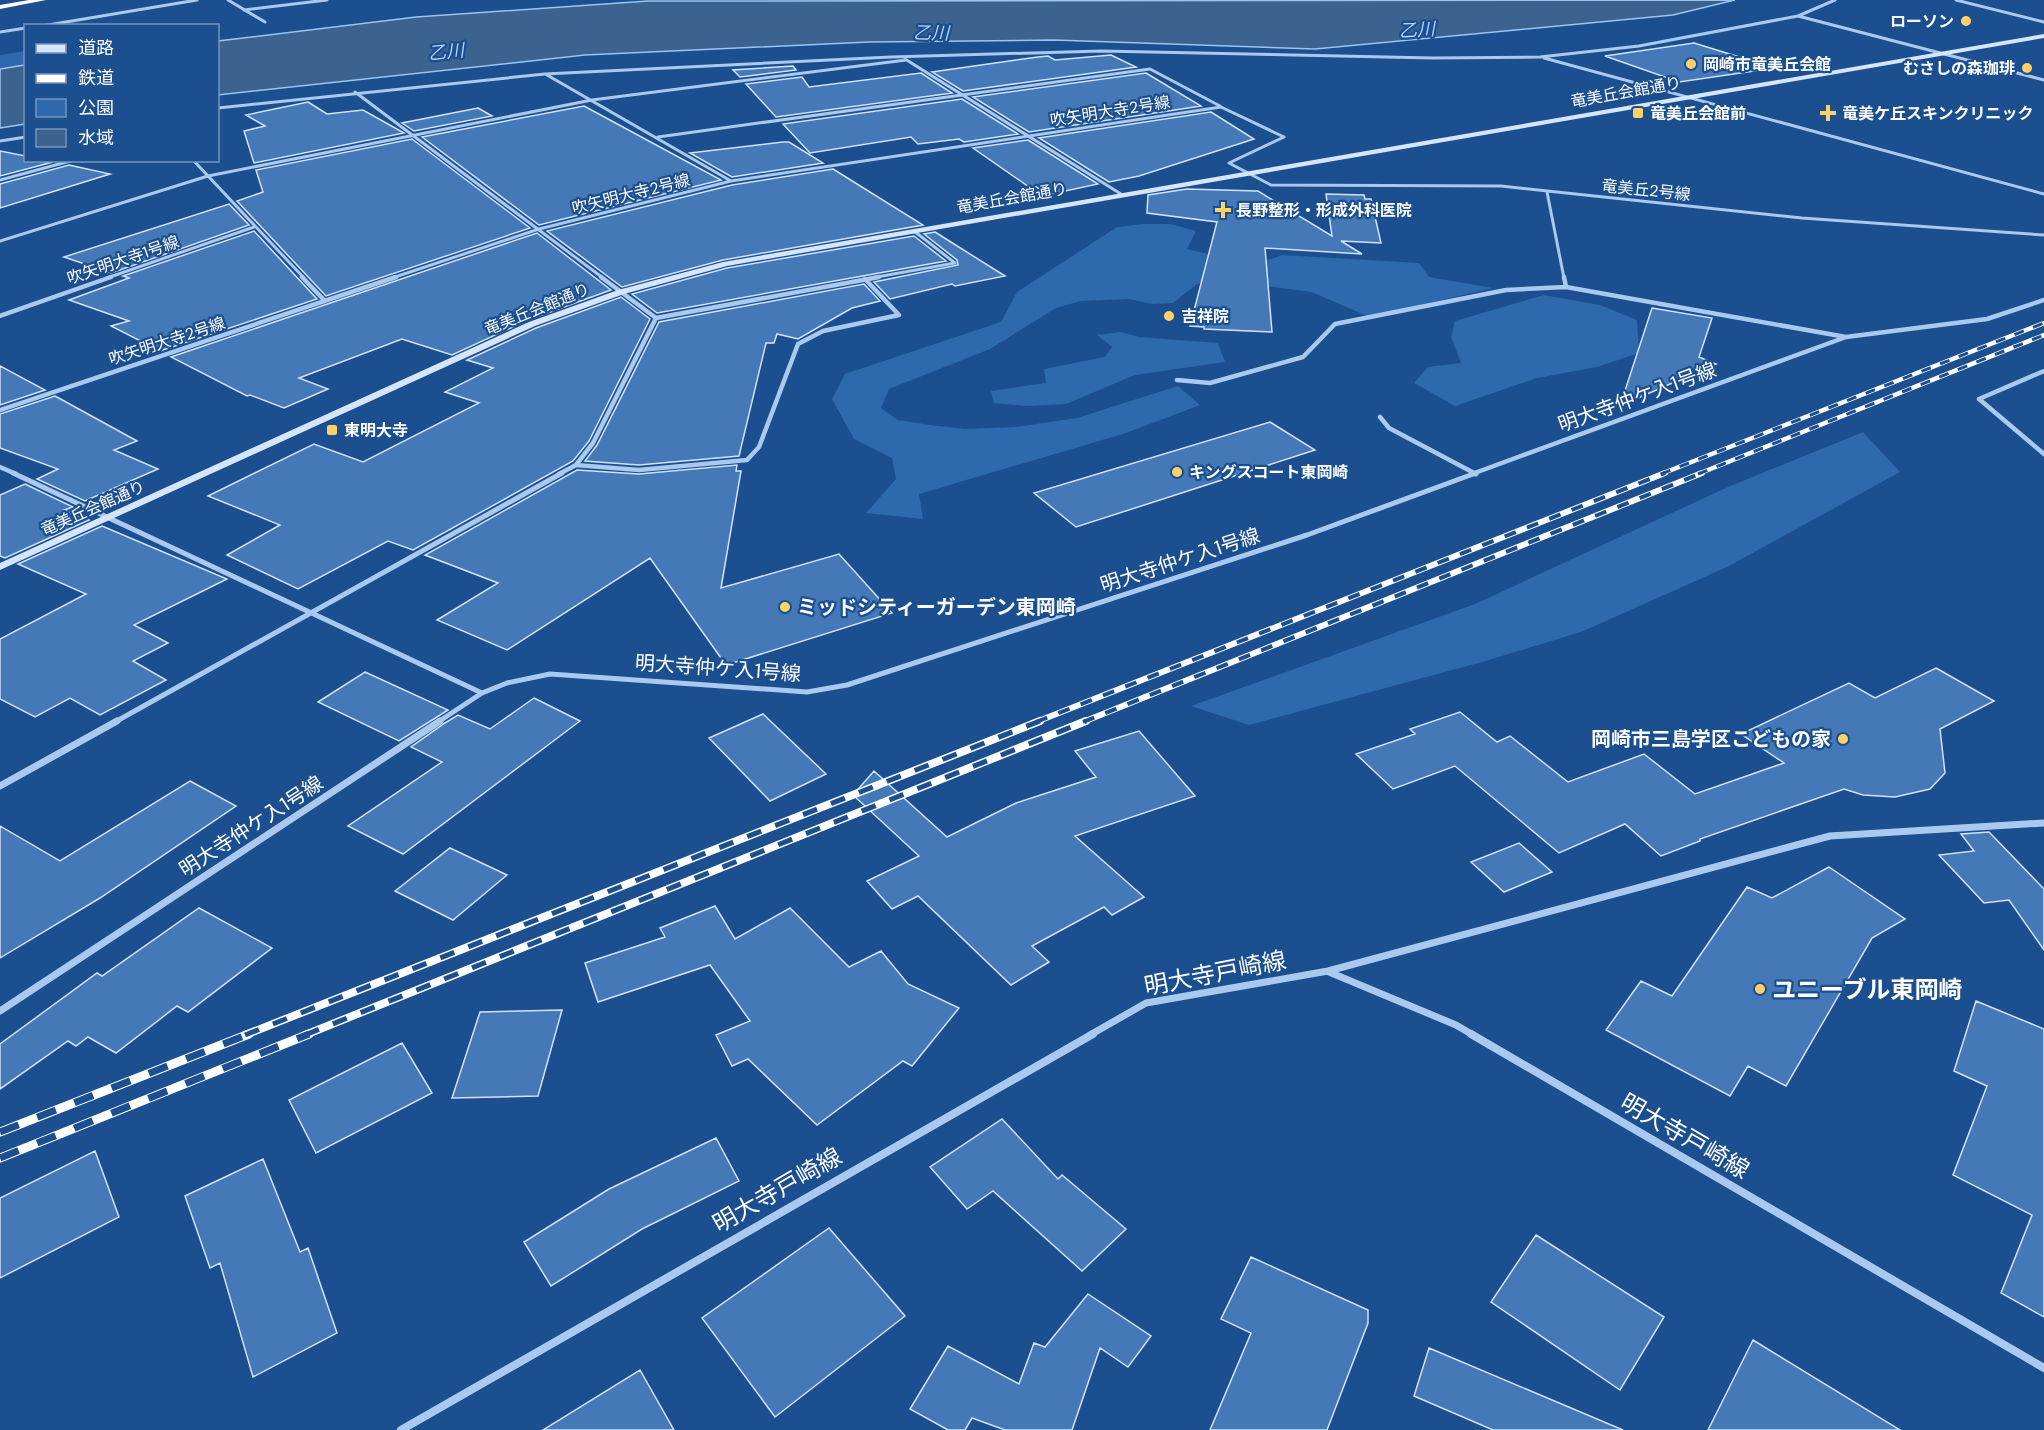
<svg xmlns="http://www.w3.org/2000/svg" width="2044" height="1430" viewBox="0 0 2044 1430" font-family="'DM Sans','Noto Sans JP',sans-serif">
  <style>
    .green { fill: #2e69ad }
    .water { fill: #3c6290; stroke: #9cc4f0; stroke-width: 1.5 }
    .building { fill: #4478b7; stroke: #cfe3fa; stroke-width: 1.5 }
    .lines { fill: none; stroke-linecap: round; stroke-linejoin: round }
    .street-far4 { stroke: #a9c9ee; stroke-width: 3 }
    .street-far3 { stroke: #a9c9ee; stroke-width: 4.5 }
    .street-far2 { stroke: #a9c9ee; stroke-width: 5 }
    .street-far1 { stroke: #a9c9ee; stroke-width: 7 }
    .street { stroke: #a9c9ee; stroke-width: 8 }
    .secondary { fill: #d6e6fa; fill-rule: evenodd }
    .highway { fill: #fff; fill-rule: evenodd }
    .rail-far3-casing { stroke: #fff; stroke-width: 4.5 }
    .rail-far2-casing { stroke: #fff; stroke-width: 6 }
    .rail-far1-casing { stroke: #fff; stroke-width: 8 }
    .rail-casing { stroke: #fff; stroke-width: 9 }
    .rail-far3 { stroke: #1b4f8f; stroke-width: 3; stroke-dasharray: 10; stroke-linecap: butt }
    .rail-far2 { stroke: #1b4f8f; stroke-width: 4; stroke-dasharray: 12; stroke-linecap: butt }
    .rail-far1 { stroke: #1b4f8f; stroke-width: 5; stroke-dasharray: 15; stroke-linecap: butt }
    .rail { stroke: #1b4f8f; stroke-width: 7; stroke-dasharray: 20; stroke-linecap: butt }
    .poi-dot { fill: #ffd166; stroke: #1b4f8f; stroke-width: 2 }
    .labels { text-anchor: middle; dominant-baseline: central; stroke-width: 4.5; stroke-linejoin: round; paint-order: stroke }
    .far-poi-label { font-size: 16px; font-weight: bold; fill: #fff; stroke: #1b4f8f; text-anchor: start }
    .far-street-label { font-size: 16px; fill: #fff; stroke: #1b4f8f }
    .far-water-label { font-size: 18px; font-style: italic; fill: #b5d3f5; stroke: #1b4f8f }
    .street-label { font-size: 20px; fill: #fff; stroke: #1b4f8f }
    .poi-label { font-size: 20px; font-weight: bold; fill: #fff; stroke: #1b4f8f; text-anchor: start }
    .near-street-label { font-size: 24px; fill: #fff; stroke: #1b4f8f }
    .near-poi-label { font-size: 24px; font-weight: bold; fill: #fff; stroke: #1b4f8f; text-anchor: start }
  </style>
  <rect width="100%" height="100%" fill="#1b4f8f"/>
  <path class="green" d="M25,51V65L0,69V55Z
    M1144,224H1170L1196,231L1187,249C1218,256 1253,268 1282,255L1419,263L1429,277L1493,288L1369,317L1312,292L1222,280L1197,284L1173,303L1152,304L1129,299L1081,301L1056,308L990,349L889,389L881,408L898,420L930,425L965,429L1016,427L1077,418L1178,386L1200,405L1126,433L919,494L923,519L866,513L896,479L892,458L854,439L832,399L845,374L1001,322L1017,292L1117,227Z
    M1544,295L1600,305L1637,320L1639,353L1597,367L1537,378L1455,406L1414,383L1428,367L1461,363L1451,337L1455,321Z
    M1121,332L1139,337L1218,343L1225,362L1135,375L1066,404L1026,406L994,403L991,391L1046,383L1044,369L1105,357L1112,347L1097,335Z
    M1863,432L1900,472L1727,567L1581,632L1482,662L1249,725L1191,706L1475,604L1728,487Z"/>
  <path class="water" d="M1735,0L1673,15L1315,49L1054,40L869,42L585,55L218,95V41L416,17L648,1Z
    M25,65V124L0,128V69Z"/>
  <path class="building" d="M1694,43L1775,68L1679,82L1605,56Z
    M1111,55L1136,67L963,91L932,72L1038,57L1048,56L1055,60Z
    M793,66L796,70L740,77L733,70Z
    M921,73L952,93L776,117L746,84L802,77L809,87Z
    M1146,73L1201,106L1029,132L973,97Z
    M962,99L1018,134L964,142L959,139L918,144L911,137L810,153L783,124Z
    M308,102L327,114L363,110L404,133L254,163L244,131L265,126L246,115Z
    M584,106L721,180L539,225L422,137Z
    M478,108L492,116L414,131L402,123Z
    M1211,112L1254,139L1139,176L1109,182L1039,138Z
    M412,139L530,228L326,296L237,201L263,192L256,170Z
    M1028,140L1098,184L1042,196L973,148Z
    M783,142H789L823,163L732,177L690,153Z
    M0,151L26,156V160L53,162L0,176Z
    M69,165L110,174L0,208V184Z
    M833,169L923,225L723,260L622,287L547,231L732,185Z
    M1187,189L1258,191L1332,236L1326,194L1364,195L1365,199H1371L1381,243L1341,241L1362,254L1265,248L1272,332L1204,329V327L1190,326L1217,222L1147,213L1148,195Z
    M229,204L249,225L111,273L64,257Z
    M254,231L317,299L160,351L111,326L129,321L69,300L129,278L123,276Z
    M935,232L954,244L1005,276L955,286L952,284L890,299L874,282L958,265L957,260L924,234Z
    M537,233L611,290L528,320L452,355L402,339L299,378L328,389L284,408L250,395L247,396L171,357Z
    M914,236L946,261L657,313L632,294L727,268Z
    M864,284L880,301L852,308L798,339L777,334L774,343H766L739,456L639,465L585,461L597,445L659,322Z
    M621,297L650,319L589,441L573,461L413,550L388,541L298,589L227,555L280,525L208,496L314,444L363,462L479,403L445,392L493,368L467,360L536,328Z
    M1652,308L1712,318L1699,357L1716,364L1620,406Z
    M0,366L45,390L0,405Z
    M55,396L137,441L114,450L158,469L85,501L37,479L58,469L0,448V414Z
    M1270,422L1315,450L1076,527L1034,493Z
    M737,465L736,471H741L721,588L839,554L892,613L726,665L650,558L507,650L437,620L498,583L425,555L577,470L639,474Z
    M25,484L73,507L64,510L89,520L5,558L0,556V495Z
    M102,526L227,579L134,625L168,643L133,661L166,680L100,715L70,698L35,717L0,699V639L86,594L18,564Z
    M1936,668L1994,701L1940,729L1945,773L1930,789L1895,797L1863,795L1844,789L1700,839V841L1661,856L1625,824L1559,853L1455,766L1393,789L1356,754L1415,734L1410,729L1460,712L1497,742L1510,736L1568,782L1644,754L1695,794L1784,763L1741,734L1849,683L1875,698Z
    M365,672L448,710L399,741L318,702Z
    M534,698L580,721L403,854L348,826L442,762L411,747L445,723L458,715L490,729Z
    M763,714L826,774L770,801L709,738Z
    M1139,731L1195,796L1075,836L1144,897L1112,915L1104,907L1032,946L1049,962L1011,985L918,896L892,909L867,881L919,856L853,795L874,771L947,837L1016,803L1096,777L1075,751Z
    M190,781L236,806L100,898L0,958V826L60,861Z
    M1989,832L2044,889V950L2009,900L1984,903L1939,855L1974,851L1961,834Z
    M1519,843L1552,872L1504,892L1471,862Z
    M450,848L507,875L453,920L395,891Z
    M1829,867L1905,919L1872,938L1786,1086L1748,1066L1730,1096L1606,1030L1641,981L1672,996L1747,887L1772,898Z
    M715,906L735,939L790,908L849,967L881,951L908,984L959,1008L912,1066L903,1061L817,1125L748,1059L732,1066L716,1035L750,1021L710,965L598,1002L585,963L665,937L660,928Z
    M199,908L272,948L188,1012L177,1006L116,1053L88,1037L76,1046L68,1041L0,1089V1044L97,973L102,976Z
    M1976,1001L2044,1029V1317L2001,1293L2032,1215L1953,1175L1987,1086L1954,1071Z
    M562,1010L538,1096L452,1098L480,1012Z
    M402,1043L432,1093L316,1153L289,1100Z
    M1002,1119L1058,1179L1062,1175L1126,1229L1082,1271L993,1191L967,1209L930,1167Z
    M716,1138L739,1181L642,1229L551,1286L524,1242L609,1189Z
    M95,1151L119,1217L0,1278V1198Z
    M263,1159L300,1252L308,1248L337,1333L253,1377L220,1263L210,1268L185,1196Z
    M829,1228L905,1316L775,1417L702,1318Z
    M1536,1235L1664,1317L1620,1390L1491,1302Z
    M1251,1257L1368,1310V1323L1327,1430H1210L1251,1333L1221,1319Z
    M1088,1294L1151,1336L1128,1367L1100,1348L1072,1430H1005L972,1418L965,1430H948L910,1409L948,1346L1019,1384L1034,1343L1045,1347Z
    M1753,1340L1900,1430H1708Z
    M1429,1348L1623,1430H1493L1414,1396Z
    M640,1370L674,1430H543Z"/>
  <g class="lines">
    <path class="street-far4" d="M228,0L265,22
      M1835,0L1798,16L2044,80
      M1956,0L2044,22
      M244,10L327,0
      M42,26L197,0
      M0,32L26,28
      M1544,58L2044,194
      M905,59L1121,194
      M547,75L731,181
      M355,92L603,278
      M218,108L545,74L891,57L1101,51L1433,58L1540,57L1639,46L1798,16
      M658,137L1150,69L1220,106
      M1284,137L1229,163L1271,185L1501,186L1802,218L2044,235
      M0,141L26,137
      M193,160L304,278
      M0,180L74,160
      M1547,192L1564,278
      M0,241L208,176L592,100L906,60
      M107,278L254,227
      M392,278L539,229L731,181L1221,107L1284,137
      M871,278L955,263L914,231"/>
    <path class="street-far3" d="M302,277L325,301
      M1564,277L1566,287L1846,337
      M0,316L111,277
      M656,318L879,277
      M2044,371L1979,399L2044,454
      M1177,380L1210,383L1303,357L1335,324L1506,290L1566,287
      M0,410L396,277
      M1380,417L1389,428L1476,474
      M576,465L639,470L747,460L759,447L798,344L823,331L899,315L865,279
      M0,467L16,474
      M559,474L576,465L593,443L656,318L601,277
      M1472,474L1846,337L1987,319L2044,300"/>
    <path class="street-far2" d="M13,473L482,693
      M1474,473L1476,474
      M115,722L562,473
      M438,722L482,693L507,683L550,674L807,692L847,685L1307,535L1476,473"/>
    <path class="street-far1" d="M0,786L117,721
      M1329,972L1456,1025L1473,1035
      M0,1011L440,721
      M1090,1035L1146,1003L1328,971L1830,836L2044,823"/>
    <path class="street" d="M1471,1034L2044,1368
      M401,1430L1093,1034"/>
    <path class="secondary" d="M2044,34V38L727,266L624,294L535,326L0,570V563L529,322L618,290L723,262Z"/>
    <path class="highway" d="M29,0H46L0,9V5Z"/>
    <defs>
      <path id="rail-far3" d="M1661,474L2044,323
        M1698,474L2044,335"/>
      <path id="rail-far2" d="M1036,722L1665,473
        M1083,722L1702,473"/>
      <path id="rail-far1" d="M245,1035L1040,721
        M305,1035L1086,721"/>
      <path id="rail" d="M0,1132L249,1034
        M0,1158L309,1034"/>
    </defs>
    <use href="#rail-far3" class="rail-far3-casing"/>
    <use href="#rail-far2" class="rail-far2-casing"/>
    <use href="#rail-far1" class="rail-far1-casing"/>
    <use href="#rail" class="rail-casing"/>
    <use href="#rail-far3" class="rail-far3"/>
    <use href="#rail-far2" class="rail-far2"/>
    <use href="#rail-far1" class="rail-far1"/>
    <use href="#rail" class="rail"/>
  </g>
  <g class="poi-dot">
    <circle cx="1966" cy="21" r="6"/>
    <circle cx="1691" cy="64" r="6"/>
    <circle cx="2027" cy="68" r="6"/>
    <rect x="1632" y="107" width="12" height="12" rx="3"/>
    <path d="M1825 104h6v6h6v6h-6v6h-6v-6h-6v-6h6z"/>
    <path d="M1220 201h6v6h6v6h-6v6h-6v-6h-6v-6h6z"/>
    <circle cx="1169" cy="316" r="6"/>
    <rect x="326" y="424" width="12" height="12" rx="3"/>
    <circle cx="1177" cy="472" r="6"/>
    <circle cx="785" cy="607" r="6"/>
    <circle cx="1843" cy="739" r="6"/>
    <circle cx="1760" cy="989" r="6"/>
  </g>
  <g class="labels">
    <g class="far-poi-label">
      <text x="1954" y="21" text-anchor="end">ローソン</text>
      <text x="1703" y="64">岡崎市竜美丘会館</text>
      <text x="2015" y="68" text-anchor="end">むさしの森珈琲</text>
      <text x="1650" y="113">竜美丘会館前</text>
      <text x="1842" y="113">竜美ケ丘スキンクリニック</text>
      <text x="1236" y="210">長野整形・形成外科医院</text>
      <text x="1181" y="316">吉祥院</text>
      <text x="344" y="430">東明大寺</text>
      <text x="1189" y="472">キングスコート東岡崎</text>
    </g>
    <g class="far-street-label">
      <text transform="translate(1626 92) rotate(-10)">竜美丘会館通り</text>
      <text transform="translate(1110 111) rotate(-9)">吹矢明大寺2号線</text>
      <text transform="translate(1646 190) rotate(6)">竜美丘2号線</text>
      <text transform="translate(631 194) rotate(-14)">吹矢明大寺2号線</text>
      <text transform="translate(1012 198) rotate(-10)">竜美丘会館通り</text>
      <text transform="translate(123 260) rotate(-19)">吹矢明大寺1号線</text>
      <text transform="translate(537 309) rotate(-22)">竜美丘会館通り</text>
      <text transform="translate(167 341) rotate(-18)">吹矢明大寺2号線</text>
      <text transform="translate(93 508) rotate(-24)">竜美丘会館通り</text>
    </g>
    <g class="far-water-label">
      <text transform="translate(1417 30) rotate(-3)">乙川</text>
      <text transform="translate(931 33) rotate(1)">乙川</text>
      <text transform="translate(446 52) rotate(-6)">乙川</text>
    </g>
    <g class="street-label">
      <text transform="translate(1637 397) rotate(-20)">明大寺仲ケ入1号線</text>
      <text transform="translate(1180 560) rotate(-18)">明大寺仲ケ入1号線</text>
      <text transform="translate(718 668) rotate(4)">明大寺仲ケ入1号線</text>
      <text transform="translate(251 826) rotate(-33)">明大寺仲ケ入1号線</text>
    </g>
    <g class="poi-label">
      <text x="797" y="607">ミッドシティーガーデン東岡崎</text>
      <text x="1831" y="739" text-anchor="end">岡崎市三島学区こどもの家</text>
    </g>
    <g class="near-street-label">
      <text transform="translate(1215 973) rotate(-11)">明大寺戸崎線</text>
      <text transform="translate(1685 1136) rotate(30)">明大寺戸崎線</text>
      <text transform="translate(777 1190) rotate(-30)">明大寺戸崎線</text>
    </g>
    <g class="near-poi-label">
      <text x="1772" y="989">ユニーブル東岡崎</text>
    </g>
  </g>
  <rect x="24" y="24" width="195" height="138" fill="#1b4f8f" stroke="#7695bc" stroke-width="1.5"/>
  <rect x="36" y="44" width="30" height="9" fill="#d6e6fa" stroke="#7695bc" stroke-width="1.5"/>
  <text x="78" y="54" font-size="18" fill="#ffffff">道路</text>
  <rect x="36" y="74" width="30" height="9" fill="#ffffff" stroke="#7695bc" stroke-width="1.5"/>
  <text x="78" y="84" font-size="18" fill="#ffffff">鉄道</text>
  <rect x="36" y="99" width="30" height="18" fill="#2e69ad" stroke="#7695bc" stroke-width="1.5"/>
  <text x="78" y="114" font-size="18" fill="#ffffff">公園</text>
  <rect x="36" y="129" width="30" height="18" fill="#3c6290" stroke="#7695bc" stroke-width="1.5"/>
  <text x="78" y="144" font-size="18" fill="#ffffff">水域</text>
</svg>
